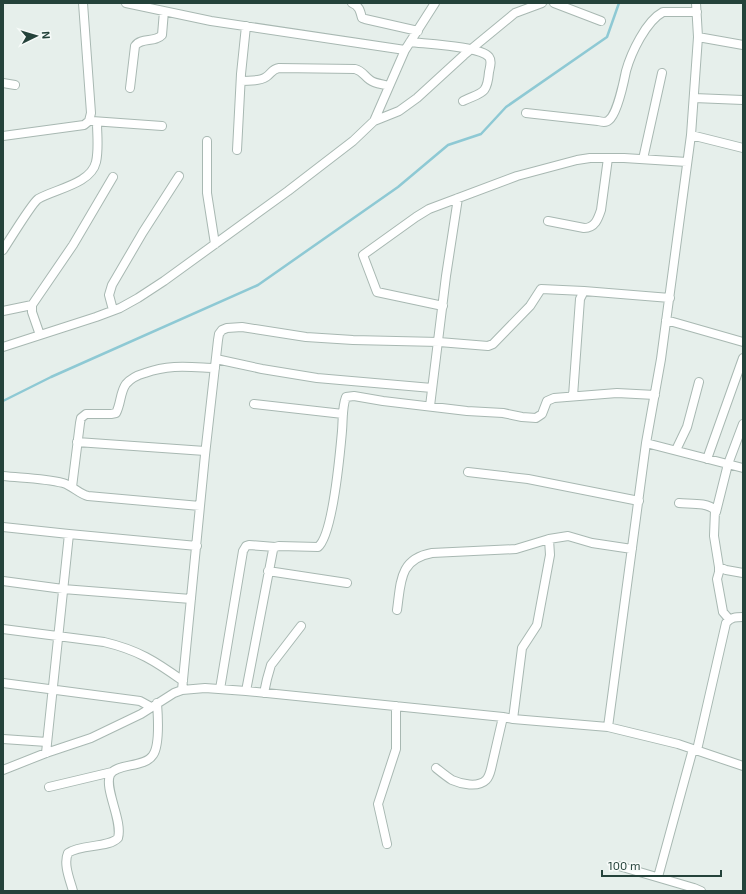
<svg xmlns="http://www.w3.org/2000/svg" width="746" height="894" viewBox="0 0 746 894" font-family="'Exo 2',sans-serif">
  <style>
    .lines { fill: none; stroke-linecap: round; stroke-linejoin: round }
    .stream { stroke: #8ec9d4; stroke-width: 2.5 }
    .minor-casing { stroke: #a8b8b2; stroke-width: 10 }
    .minor { stroke: #fff; stroke-width: 8 }
  </style>
  <rect width="100%" height="100%" fill="#e6efeb"/>
  <g class="lines">
    <path class="stream" d="M3,401L51,377L258,285L398,187L448,145L481,134L506,107L607,37L619,3"/>
    <defs>
      <path id="minor" d="M126,3L211,21L405,50
        M352,3C359,6 360,10 362,18L365,19L418,31
        M554,3L601,21
        M698,37L743,45
        M410,42C426,44 480,46 489,57C492,61 490,67 489,72C487,95 482,92 463,101
        M241,81C248,80 259,82 266,77C271,74 272,69 279,68L355,69C363,71 364,76 370,80C375,84 383,84 389,86
        M3,83L15,85
        M130,88L135,46C141,37 155,43 162,35L164,11
        M694,98L743,100
        M526,113L598,121C602,122 606,123 609,120C617,114 624,81 626,71C631,53 646,21 663,12H697
        M92,121L162,126
        M374,121L399,111L417,98L464,55L515,13L542,3
        M691,135L743,148
        M3,136L84,125L89,121L91,113L83,3
        M207,141V193L215,244
        M237,150L241,74L246,26
        M643,159L662,73
        M548,221L584,228C595,228 598,219 601,210L608,158
        M3,250C9,241 32,203 38,199C55,189 91,184 96,162C99,149 97,135 97,122
        M443,306L377,292L363,255L416,217L429,209L517,176L577,160L590,158H624L687,162
        M113,310L109,295L112,285L143,232L179,176
        M3,311L32,305
        M666,320L743,342
        M40,335L32,312V305L73,245L113,177
        M3,347L96,317L120,308L138,298L164,281L288,191L353,141L374,121L405,50L435,3
        M216,359L262,369L317,378L432,388
        M573,396L580,299L584,291L670,298
        M254,404L343,414
        M430,406L446,276L458,198
        M77,442L205,451
        M646,443L743,468
        M676,450L687,427L699,382
        M707,459L743,358
        M468,472L528,479L639,501
        M3,476C23,478 44,478 63,483C73,486 79,494 88,496L200,506
        M72,487L80,423L81,418L86,414H111L116,413C121,404 120,392 126,384C131,378 138,375 145,373C170,364 189,367 215,368
        M679,503C690,504 707,502 715,510L714,536L719,567L726,570L743,573
        M716,512L728,464L743,424
        M3,527L69,534L197,546
        M719,567V572L717,579L723,612L729,619
        M268,571L347,583
        M3,581L63,589L191,599
        M397,610C401,582 399,559 432,553L516,549L549,539L568,536L592,543L632,549
        M3,629L104,642C138,650 155,661 183,681
        M3,683L140,701L151,707
        M220,689L243,551L246,546L249,545L275,547
        M182,690L205,455L218,340L219,334L222,330L227,328L242,327L306,337L353,340L439,342L488,346L493,344L530,306L541,289L584,291
        M246,691L273,550L275,547L279,546L318,547C333,535 340,453 342,431C343,420 342,407 346,397L354,396L383,401L467,411L503,413L522,417L536,418L542,414L547,401L554,398L617,393L655,395
        M264,693L267,679L271,665L301,626
        M513,719L522,648L537,625L550,555L549,539
        M608,727L646,443L661,359L691,135L698,37L696,3
        M3,739L47,742
        M697,750L726,623C731,617 736,617 743,617
        M46,753L69,534
        M436,768C441,772 447,777 452,780C461,784 478,788 486,780C489,777 490,773 491,769L503,717
        M3,770L46,753L91,738L141,714L174,693L182,690L205,688L246,691L503,717L513,719L608,727L678,744L743,766
        M49,787L112,772
        M387,844L378,804L396,749V706
        M619,866L694,888L701,891
        M658,877L693,749
        M73,891C70,880 63,864 68,853C81,844 109,848 118,838C123,821 104,789 110,775C115,763 145,768 153,755C160,745 158,716 157,703"/>
    </defs>
    <use href="#minor" class="minor-casing"/>
    <use href="#minor" class="minor"/>
  </g>
  <rect width="746" height="894" fill="none" stroke="#24423a" stroke-width="8"/>
  <g transform="translate(36 36) rotate(85)" stroke="#f7fbf9" stroke-width="3" paint-order="stroke">
  <path d="M0-3L7 15L0 10L-7 15Z" fill="#24423a"/>
  <text y="-6" font-size="11" font-weight="bold" text-anchor="middle" fill="#24423a">N</text>
  </g>
  <path d="M602 870v6h119v-6" fill="none" stroke="#24423a" stroke-width="2"/>
  <text x="608" y="870" font-size="12" fill="#24423a" stroke="#f7fbf9" stroke-width="3" paint-order="stroke">100 m</text>
</svg>
